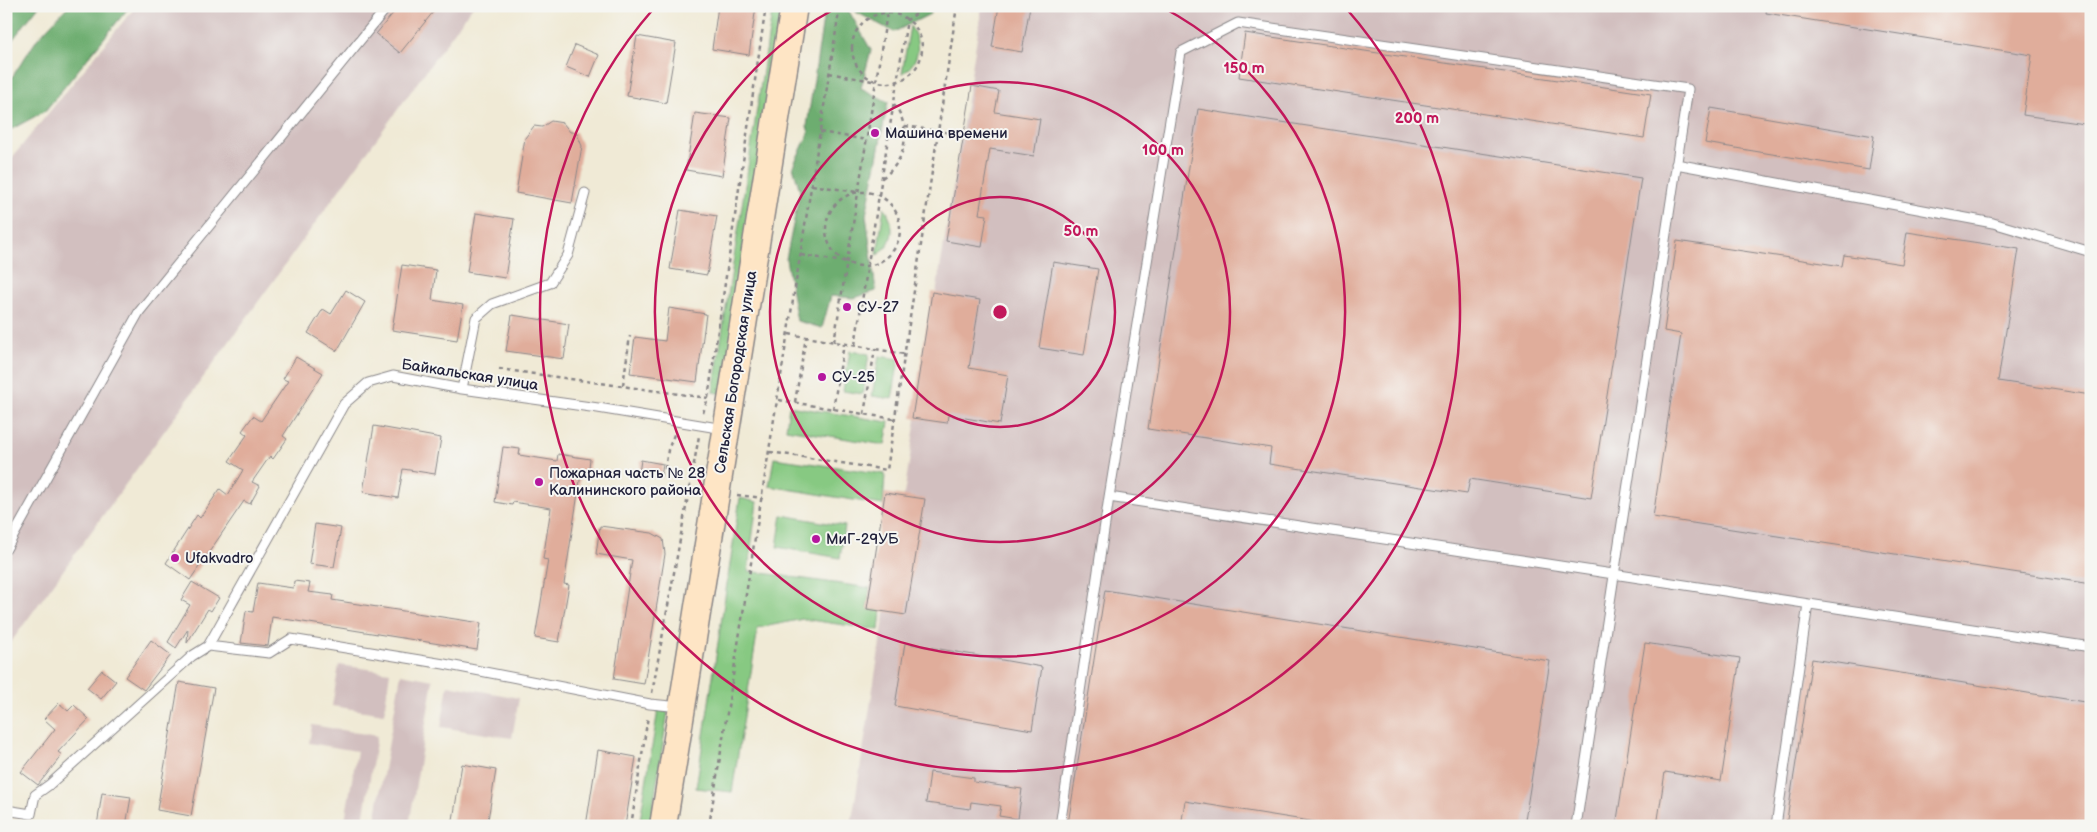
<svg xmlns="http://www.w3.org/2000/svg" width="2097" height="832" viewBox="0 0 2097 832" font-family="'Balsamiq Sans',sans-serif">
  <style>
    .industrial { fill: #d2bfbf }
    .green { fill: #87c982; stroke: #54765e }
    .forest { fill: #6dad70; stroke: #486856 }
    .building { fill: #e0ad9b }
    .lines { fill: none; stroke-linecap: round; stroke-linejoin: round }
    .service-casing { stroke: #898688; stroke-width: 11 }
    .secondary-casing { stroke: #898688; stroke-width: 29 }
    .path { stroke: #898688; stroke-width: 2.5; stroke-dasharray: 4 4; stroke-linecap: butt }
    .service { stroke: #fff; stroke-width: 9 }
    .secondary { stroke: #fee5c5; stroke-width: 26 }
    .ring { fill: none; stroke: #c2185b; stroke-width: 2.5 }
    .poi-dot { fill: #b5179e; stroke: #f6f6f2; stroke-width: 2 }
    .labels { text-anchor: middle; dominant-baseline: central; stroke-width: 4; stroke-linejoin: round; paint-order: stroke }
    .poi-label { font-size: 15px; fill: #22223b; stroke: #f6f6f2; text-anchor: start }
    .street-label { font-size: 15px; fill: #22223b; stroke: #f6f6f2 }
    .centre { fill: #c2185b; stroke: #f6f6f2; stroke-width: 2.5 }
    .ring-label { font-size: 15px; text-anchor: middle; font-weight: bold; fill: #c2185b; stroke: #f6f6f2; stroke-width: 4; stroke-linejoin: round; paint-order: stroke }
  </style>
  <rect width="100%" height="100%" fill="#f6f6f2"/>
  <filter id="ink" filterUnits="userSpaceOnUse"><feTurbulence type="fractalNoise" baseFrequency=".02" numOctaves="2"/><feDisplacementMap in="SourceGraphic" scale="10" xChannelSelector="R" yChannelSelector="G"/><feConvolveMatrix kernelMatrix="1 2 1 2 8 2 1 2 1" color-interpolation-filters="sRGB"/></filter>
  <filter id="wash" filterUnits="userSpaceOnUse"><feTurbulence type="fractalNoise" baseFrequency=".0096" numOctaves="4" result="noise"/><feDisplacementMap in="SourceGraphic" scale="20" xChannelSelector="R" yChannelSelector="G"/><feGaussianBlur stdDeviation="1.12" result="paint"/><feColorMatrix in="noise" values="0 0 0 0 0 0 0 0 0 0 0 0 0 0 0 0 0 1.4 0 .05"/><feComposite in="paint" operator="in"/></filter>
  <g filter="url(#wash)">
    <rect width="100%" height="100%" fill="#f0ead6"/>
    <path class="industrial" d="M136,6H473L6,649V165Z
      M982,6H2091V826H851Z
      M339,665L390,672L384,714L332,706Z
      M401,674L433,680L409,826H374Z
      M448,685L519,698L512,738L441,727Z
      M312,725L377,736L362,826H344L357,751L309,743Z"/>
    <path class="green" d="M773,6H783L723,394L713,392Z
      M910,26C922,43 920,62 902,74Z
      M884,207C896,224 895,244 877,255Z
      M850,351L869,354L863,394L843,391Z
      M879,356L899,359L892,399L872,396Z
      M789,406L889,422L885,445L786,429Z
      M774,458L885,474L883,505L769,486Z
      M740,498L757,502L748,571L870,588L867,609L881,611L879,630L803,619L758,628L732,792L696,788Z
      M782,515L845,526L840,558L777,547Z
      M658,710L668,712L650,826H639Z"/>
    <path class="forest" d="M6,6H39L6,48Z
      M68,6H130L45,111L12,129L6,126V86L38,38Z
      M825,6H846L871,50L861,88L888,102L866,215L876,291L854,298L831,296L822,328L797,321L786,259L800,191L793,166L809,133L807,126Z
      M857,6H932L930,14L894,32L856,12Z"/>
    <g id="blocks">
      <path class="building" d="M399,6H438L400,53L376,34Z
        M718,6H756L749,55L712,49Z
        M999,6H1030L1022,52L992,47Z
        M1767,6H2091V125L2023,115L2032,55L1766,13Z
        M1245,33L1651,94L1644,138L1239,77Z
        M637,36L676,43L666,103L627,96Z
        M575,45L599,55L590,77L566,67Z
        M972,86L999,91L995,112L1040,119L1034,156L990,149L979,214L987,215L982,247L946,241Z
        M1711,108L1874,136L1869,170L1705,143Z
        M1198,109L1641,178L1591,498L1470,479L1467,494L1269,464L1271,448L1148,429Z
        M695,113L731,118L722,176L686,170Z
        M551,121L563,123L570,132H576L582,146L572,203L516,193L525,138L534,126L542,127Z
        M680,210L717,216L707,275L670,269Z
        M476,213L514,219L505,278L467,272Z
        M1907,232L2019,249L1998,381L2091,395V584L1653,517L1681,334L1664,331L1677,241L1842,266L1844,255L1902,264Z
        M1053,262L1098,269L1084,355L1039,348Z
        M402,265L436,270L432,300L463,305L457,340L392,330Z
        M346,290L365,302L337,351L308,333L323,309L331,314Z
        M932,292L980,300L969,368L1008,375L1000,424L948,415L947,423L912,418Z
        M669,308L706,314L697,382L630,373L635,337L665,341Z
        M512,315L569,324L564,359L506,351Z
        M296,357L323,373L283,436L287,439L273,459L270,456L252,482L260,486L250,504L244,501L190,580L166,563L197,515L200,518L220,489L228,495L243,470L229,461L247,435L242,431L253,416L261,421L288,381L283,379Z
        M374,426L441,438L435,474L403,469L398,498L363,492Z
        M503,447L520,449L519,455L557,461L558,454L590,459L588,475L581,474L564,584L569,585L559,642L535,638L548,560L543,559L551,508L513,502L512,505L495,502Z
        M641,460L663,464L661,477L639,473Z
        M885,493L925,499L906,615L867,609Z
        M315,524L341,528L334,567L309,564Z
        M600,526L652,533L663,539L665,554L644,684L614,679L632,560L596,554Z
        M294,581L310,583L308,592L333,595L332,600L481,623L477,650L272,617L268,646L241,643L246,611L253,612L258,583L293,588Z
        M192,582L219,598L211,611L208,609L187,643L188,629L176,648L168,642L190,605L181,600Z
        M1105,590L1550,661L1524,826H1341L1185,801L1181,826L1068,824Z
        M151,640L171,655L144,690L125,677Z
        M905,643L1042,667L1032,730L895,706Z
        M1645,643L1740,658L1721,781L1665,772L1657,826H1616Z
        M1812,659L2091,703V826H1786Z
        M102,670L116,681L101,699L87,688Z
        M179,682L214,688L191,816L157,810Z
        M59,703L68,711L74,705L89,719L58,752L62,755L38,785L21,772L55,729L44,719Z
        M598,750L636,757L625,826H586Z
        M462,764L496,770L487,826H452Z
        M930,772L974,778V782L1022,789L1018,819L999,816L1001,806L971,802L970,809L926,803Z
        M102,793L131,797L126,826H97Z"/>
    </g>
  </g>
  <g filter="url(#ink)">
    <use href="#blocks" fill-opacity="0" stroke="#898688" stroke-width="1"/>
    <g class="lines">
      <defs>
        <path id="service" d="M1676,164L1993,223L2091,252
          M462,389L476,318L492,304L550,283L568,255L585,193
          M1109,497L2091,647
          M6,549L139,312L388,6
          M208,646L344,404L368,383L393,376L462,389L598,408L724,429
          M6,810L31,814L35,795L49,785L192,656L208,646L269,653L291,639L444,664L650,704L681,707
          M1060,826L1109,497L1181,52L1238,23L1688,89L1576,826
          M1776,826L1808,604"/>
        <path id="secondary" d="M663,826L794,6"/>
      </defs>
      <use href="#service" class="service-casing"/>
      <use href="#secondary" class="secondary-casing"/>
      <path class="path" d="M852 48a35 35 0 1 1 70 0a35 35 0 1 1-70 0Z
        M829,73L872,81
        M905,126L964,135
        M820,132L867,140
        M882,178C907,161 912,128 894,104
        M812,185L857,192
        M826 229a37 37 0 1 1 74 0a37 37 0 1 1-74 0Z
        M801,255L844,262
        M789,334L904,354
        M834,342L887,13
        M855,345L907,20L922,10L923,6
        M499,369L708,398
        M623,385L630,336
        M779,400L894,419
        M795,402L806,337
        M833,409L844,344
        M703,413L708,398L766,6
        M864,414L875,349
        M770,452L887,470L957,6
        M665,469L668,450L675,432
        M737,495L763,498
        M652,693L699,436
        M631,826L648,716
        M709,826L840,6"/>
      <use href="#service" class="service"/>
      <use href="#secondary" class="secondary"/>
    </g>
  </g>
  <g class="ring">
    <circle cx="1000" cy="312" r="115"/>
    <circle cx="1000" cy="312" r="230"/>
    <path d="M1162 7A345 345 0 1 1 838 7"/>
    <path d="M1345 7A460 460 0 1 1 655 7"/>
  </g>
  <g class="poi-dot">
    <circle cx="875" cy="133" r="5"/>
    <circle cx="847" cy="307" r="5"/>
    <circle cx="822" cy="377" r="5"/>
    <circle cx="539" cy="482" r="5"/>
    <circle cx="816" cy="539" r="5"/>
    <circle cx="175" cy="558" r="5"/>
  </g>
  <g class="labels">
    <g class="poi-label">
      <text x="885" y="133">Машина времени</text>
      <text x="857" y="307">СУ-27</text>
      <text x="832" y="377">СУ-25</text>
      <text x="549" y="473">Пожарная часть № 28<tspan x="549" dy="17">Калининского района</tspan></text>
      <text x="826" y="539">МиГ-29УБ</text>
      <text x="185" y="558">Ufakvadro</text>
    </g>
    <g class="street-label">
      <text transform="translate(736 372) rotate(-81)">Сельская Богородская улица</text>
      <text transform="translate(470 375) rotate(9)">Байкальская улица</text>
    </g>
  </g>
  <circle cx="1000" cy="312" r="8" class="centre"/>
  <g class="ring-label">
    <text x="1244" y="73">150 m</text>
    <text x="1417" y="123">200 m</text>
    <text x="1163" y="155">100 m</text>
    <text x="1081" y="236">50 m</text>
  </g>
  <rect width="2097" height="832" fill="none" stroke="#f6f6f2" stroke-width="25"/>
</svg>
